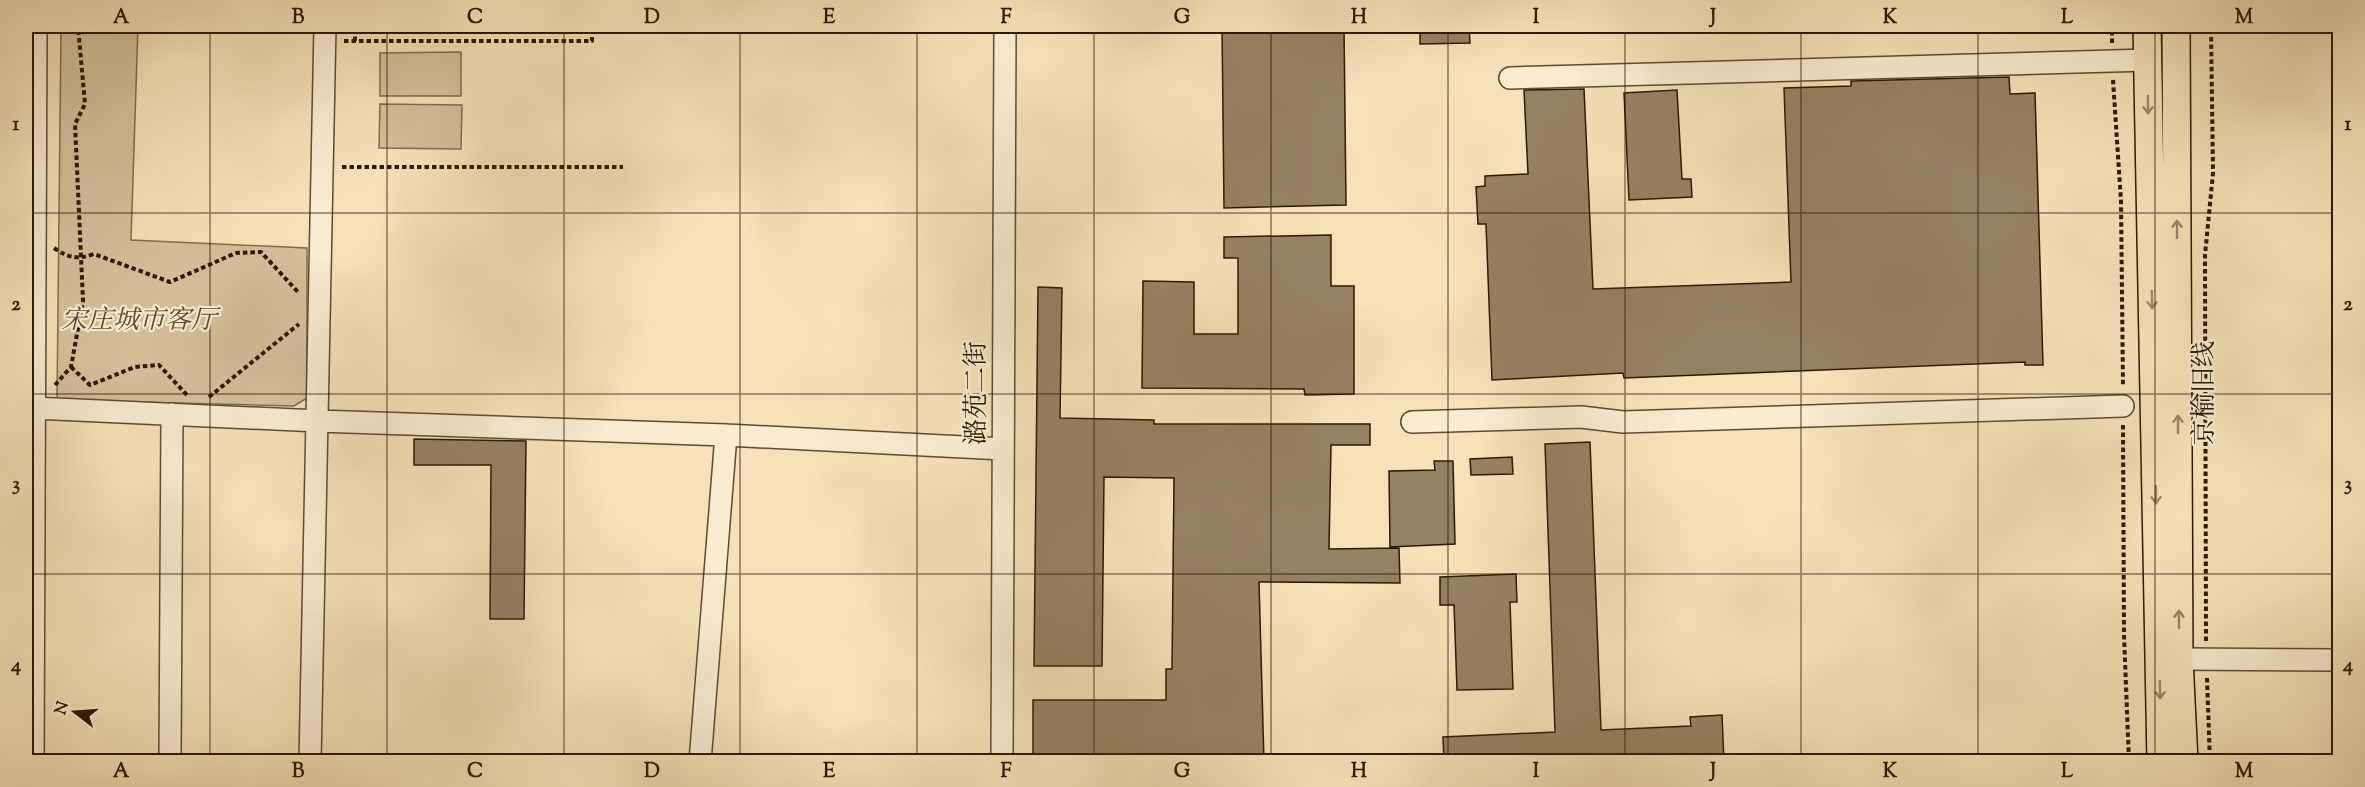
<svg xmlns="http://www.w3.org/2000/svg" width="2365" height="787" viewBox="0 0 2365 787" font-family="'Sorts Mill Goudy','Noto Serif SC',serif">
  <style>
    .green { fill: #d3c09a; stroke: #806c50; stroke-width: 1.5 }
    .building { fill: #958262; stroke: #2c1905; stroke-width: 1.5 }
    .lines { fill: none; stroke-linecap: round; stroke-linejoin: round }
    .minor-casing { stroke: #5e4b32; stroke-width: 24 }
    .major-casing { stroke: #2c1905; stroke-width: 30 }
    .path { stroke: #2c1905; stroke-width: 4; stroke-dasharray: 4.5 3; stroke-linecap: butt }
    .minor { stroke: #f8ecd1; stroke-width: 21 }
    .major { stroke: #f5e2b8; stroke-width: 27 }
    .oneway { stroke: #9b8867 }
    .grid { fill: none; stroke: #2c1905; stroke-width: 1.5; stroke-opacity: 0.55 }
    .labels { text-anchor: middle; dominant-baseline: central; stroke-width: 4.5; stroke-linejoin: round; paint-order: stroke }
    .park-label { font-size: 26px; font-style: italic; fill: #5e4b32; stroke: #f8ecd1 }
    .street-label { font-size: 26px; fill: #2c1905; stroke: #f8ecd1 }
    .neatline { fill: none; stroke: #2c1905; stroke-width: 2 }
    .grid-label { font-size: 20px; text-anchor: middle; font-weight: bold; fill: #2c1905 }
  </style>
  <rect width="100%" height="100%" fill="#f5e2b8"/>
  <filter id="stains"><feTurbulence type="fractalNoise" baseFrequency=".00333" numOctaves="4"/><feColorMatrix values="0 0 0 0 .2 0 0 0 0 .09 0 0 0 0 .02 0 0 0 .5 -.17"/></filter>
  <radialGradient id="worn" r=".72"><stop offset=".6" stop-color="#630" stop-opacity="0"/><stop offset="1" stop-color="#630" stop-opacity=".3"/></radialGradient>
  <path class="green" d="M61,26H138L131,240L307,248V398L294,406L57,400Z
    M461,52V96H380V53Z
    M380,104L462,105L461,149L379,148Z"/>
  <path class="building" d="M1222,26H1344L1346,205L1224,208Z
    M1420,26H1469L1470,43L1420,44Z
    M2009,77L2010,94L2035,93L2043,365H2025V362L1624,378L1623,373L1492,380L1486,224H1478L1476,187L1485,186V176L1528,174L1524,90L1584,89L1593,289L1791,282L1784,88L1851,86V81Z
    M1677,90L1682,179H1691L1692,197L1629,200L1624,93Z
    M1331,235V286H1354V394L1305,395L1304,389L1142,388L1143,281L1194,282V334H1238V258H1224V237Z
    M1038,287L1062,288L1060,418L1154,420V424H1370V445H1331L1329,549L1399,548L1400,583L1259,582L1264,762H1033V700H1166V669H1172L1174,478L1104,477L1102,666H1034Z
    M414,439L526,441L524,619H490L491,465H414Z
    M1590,442L1601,730L1691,726L1690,717L1722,715L1724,762H1444L1443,737L1555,732L1545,444Z
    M1512,457L1513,474L1471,475L1470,459Z
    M1434,461H1453L1455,544L1390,547L1389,471L1435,470Z
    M1516,574L1517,602H1510L1513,689L1457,690L1454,605H1440V577Z"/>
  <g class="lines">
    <defs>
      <path id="minor" d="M1510,78L2148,60
        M34,408L318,421L726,435L1003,449
        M1412,422L1581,417L1623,422L2123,406
        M2179,659L2340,660
        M33,762L36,26
        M170,762L172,414
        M310,762L325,26
        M700,762L726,435
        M1002,762L1005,26"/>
      <path id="major" d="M2147,26L2161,762
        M2176,26L2179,659L2184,762"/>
    </defs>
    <use href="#minor" class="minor-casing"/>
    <use href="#major" class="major-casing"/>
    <path class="path" d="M344,41H592V26
      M355,41V26
      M2112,43V26
      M2113,80L2121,201L2123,387
      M342,167H623
      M54,248C69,258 77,260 94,254L170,282L236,253L261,252L298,292
      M71,367L90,385L135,367L159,365L188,396
      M55,385L71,367L83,301L75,124L85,104L78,26
      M209,397L299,324
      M2123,425L2124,635L2129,762
      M2206,641L2205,255L2213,173L2211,26
      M2207,678L2210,762"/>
    <use href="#minor" class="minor"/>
    <use href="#major" class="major"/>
  </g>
  <defs><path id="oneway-shaft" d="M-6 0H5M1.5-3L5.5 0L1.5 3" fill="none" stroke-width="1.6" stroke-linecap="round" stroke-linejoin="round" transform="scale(1.5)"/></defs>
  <g class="oneway">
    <use href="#oneway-shaft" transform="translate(2148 105) rotate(89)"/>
    <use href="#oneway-shaft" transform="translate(2177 229) rotate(-90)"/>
    <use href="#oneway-shaft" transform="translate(2152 300) rotate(89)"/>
    <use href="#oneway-shaft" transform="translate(2178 424) rotate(-90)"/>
    <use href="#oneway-shaft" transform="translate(2156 495) rotate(89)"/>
    <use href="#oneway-shaft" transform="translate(2179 619) rotate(-90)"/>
    <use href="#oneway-shaft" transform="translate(2160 690) rotate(89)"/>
  </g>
  <path class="grid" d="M210,26V762M387,26V762M564,26V762M740,26V762M917,26V762M1094,26V762M1271,26V762M1448,26V762M1625,26V762M1801,26V762M1978,26V762M2155,26V762M26,213H2340M26,394H2340M26,574H2340"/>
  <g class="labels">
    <g class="park-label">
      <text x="139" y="321">宋庄城市客厅</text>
    </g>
    <g class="street-label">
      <text transform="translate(977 393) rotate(-90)">潞苑二街</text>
      <text transform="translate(2205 393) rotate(-90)">京榆旧线</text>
    </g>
  </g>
  <rect width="2365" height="787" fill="none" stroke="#f5e2b8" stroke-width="66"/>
  <g transform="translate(75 712) rotate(287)" stroke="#f8ecd1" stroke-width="4.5" paint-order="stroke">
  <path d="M0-4.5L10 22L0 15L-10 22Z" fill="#2c1905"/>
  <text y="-9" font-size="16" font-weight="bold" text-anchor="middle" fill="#2c1905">N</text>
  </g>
  <rect x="33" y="33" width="2299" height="721" class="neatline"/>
  <g class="grid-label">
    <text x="121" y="23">A</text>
    <text x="298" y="23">B</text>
    <text x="475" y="23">C</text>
    <text x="652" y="23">D</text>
    <text x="829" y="23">E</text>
    <text x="1006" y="23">F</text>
    <text x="1182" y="23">G</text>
    <text x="1359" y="23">H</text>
    <text x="1536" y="23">I</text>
    <text x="1713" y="23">J</text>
    <text x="1890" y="23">K</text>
    <text x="2067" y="23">L</text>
    <text x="2244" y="23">M</text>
    <text x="16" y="130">1</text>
    <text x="2348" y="130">1</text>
    <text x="16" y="310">2</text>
    <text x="2348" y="310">2</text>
    <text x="16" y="490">3</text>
    <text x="2348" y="490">3</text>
    <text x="16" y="671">4</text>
    <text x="2348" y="671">4</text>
    <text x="121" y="777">A</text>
    <text x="298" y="777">B</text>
    <text x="475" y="777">C</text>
    <text x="652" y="777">D</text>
    <text x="829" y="777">E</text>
    <text x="1006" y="777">F</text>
    <text x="1182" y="777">G</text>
    <text x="1359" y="777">H</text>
    <text x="1536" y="777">I</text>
    <text x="1713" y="777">J</text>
    <text x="1890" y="777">K</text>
    <text x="2067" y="777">L</text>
    <text x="2244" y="777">M</text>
  </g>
  <rect width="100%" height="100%" filter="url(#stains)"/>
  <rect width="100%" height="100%" fill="url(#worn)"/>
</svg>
